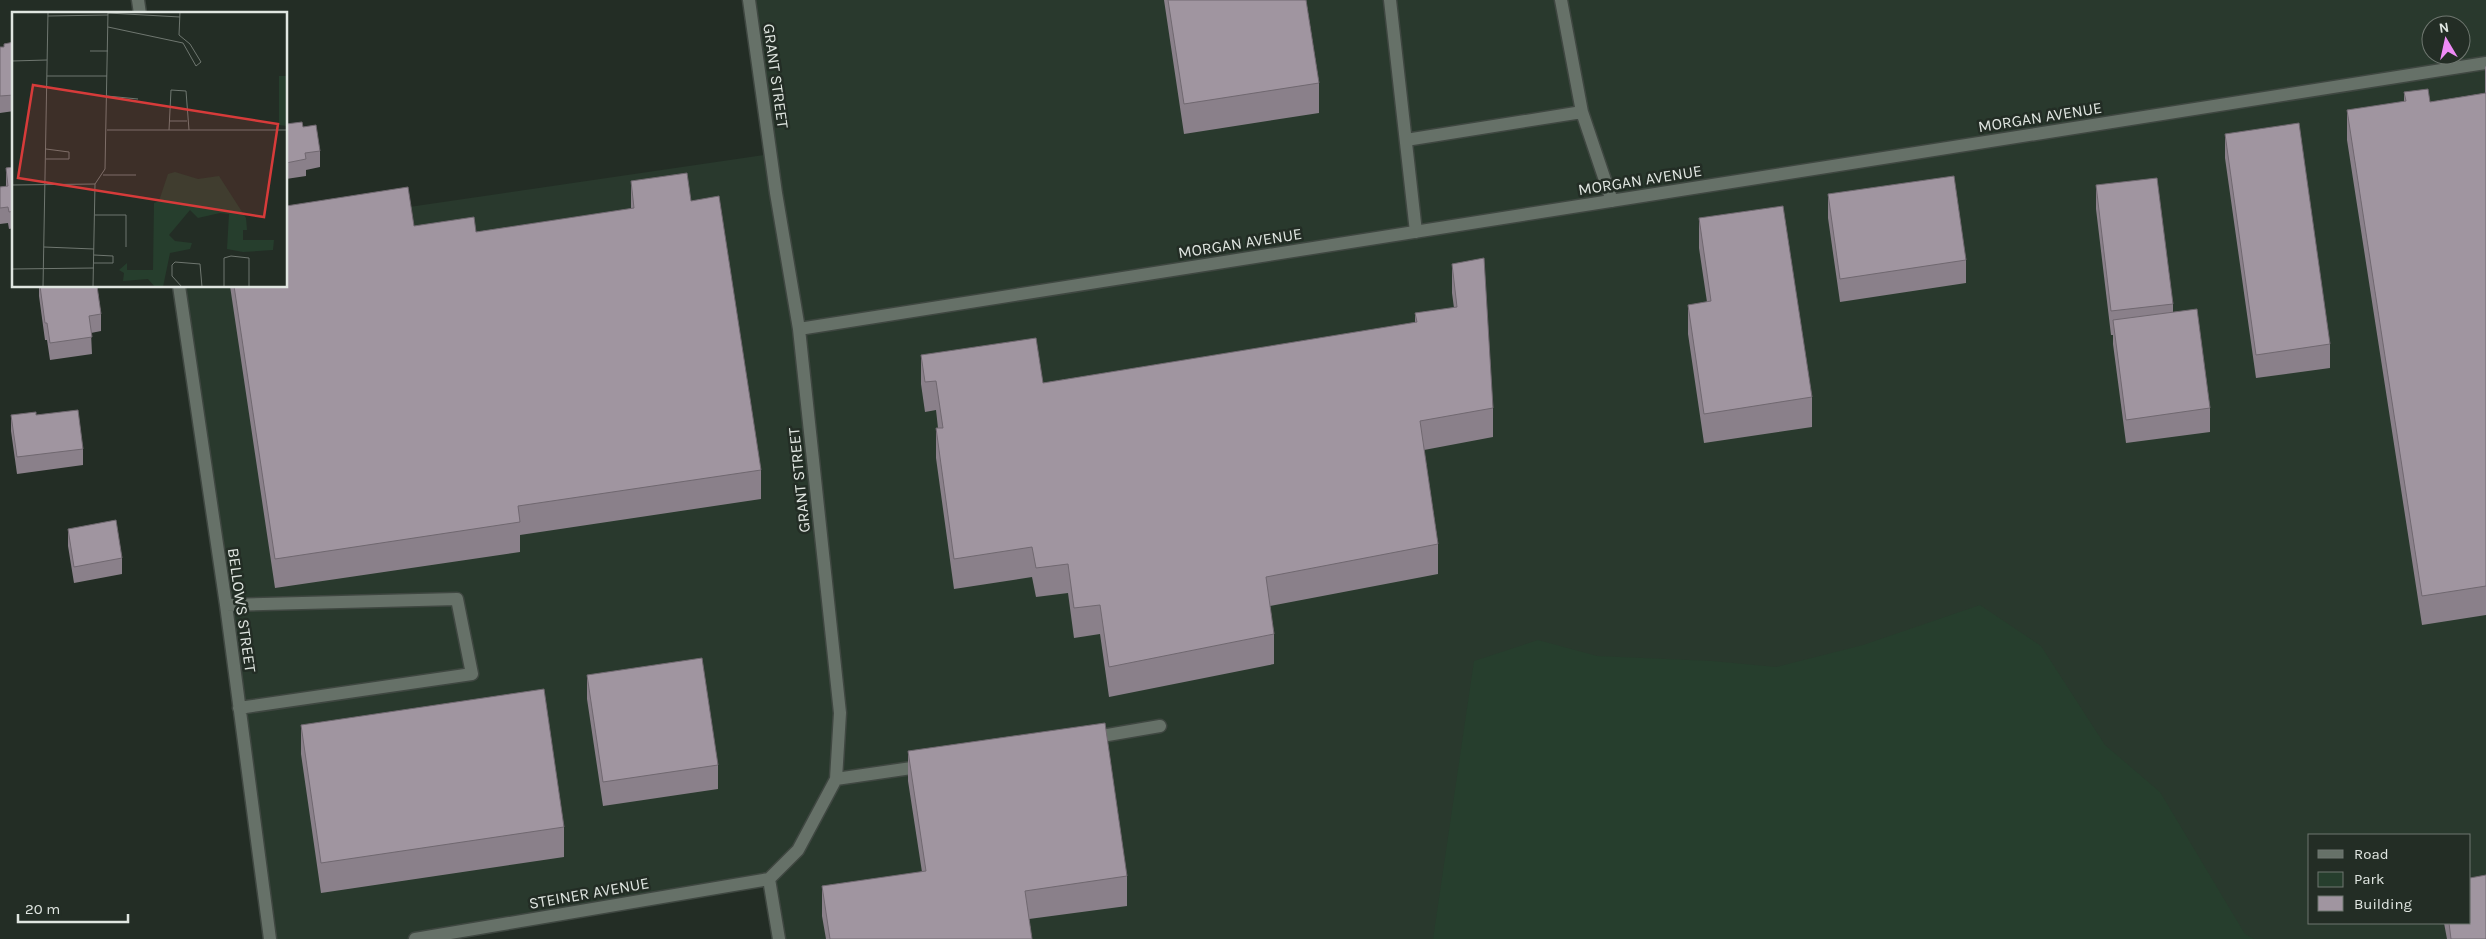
<svg xmlns="http://www.w3.org/2000/svg" width="2486" height="939" viewBox="0 0 2486 939" font-family="Karla,sans-serif">
  <style>
    .built { fill: #29392d; fill-rule: evenodd }
    .green { fill: #263e2d }
    .lines { fill: none; stroke-linecap: round; stroke-linejoin: round }
    .minor-casing { stroke: #3f4741; stroke-width: 15 }
    .minor { stroke: #667168; stroke-width: 12 }
    .wall { fill: #8a808a }
    .building { fill: #a095a0; stroke: #706870 }
    .labels { text-anchor: middle; dominant-baseline: central; stroke-width: 5; stroke-linejoin: round; paint-order: stroke }
    .street-label { font-size: 16px; fill: #e0e6e1; stroke: #232d25 }
    .inset-road { fill: none; stroke: #6f7770; stroke-width: 1 }
    .view { fill: #d73b3a; fill-opacity: 0.15; stroke: #d73b3a; stroke-width: 2.5 }
    .inset-edge { fill: none; stroke: #e0e6e1; stroke-width: 2.5 }
  </style>
  <rect width="100%" height="100%" fill="#232d25"/>
  <path class="built" d="M749,0H2486V939H779L769,880L416,939H270L179,286H286V225L770,154ZM2431,25H2461V55H2431ZM2310,835H2470V923H2310Z"/>
  <path class="green" d="M1980,605L2041,646L2105,745L2160,792L2245,934L2254,939H1433L1474,661L1538,640L1597,656L1712,661L1776,667L1863,645Z"/>
  <g class="lines">
    <defs>
      <path id="minor" d="M138,0L140,14
        M749,0L776,193L799,329L840,713L836,779L798,850L769,879
        M1390,0L1416,232
        M1561,0L1582,112L1612,201
        M1406,140L1582,112
        M179,286L226,605L270,939
        M799,329L2486,63
        M226,605L457,599L472,674L239,708
        M1090,738L1160,726
        M836,779L925,766
        M769,879L779,939
        M415,939L769,879"/>
    </defs>
    <use href="#minor" class="minor-casing"/>
    <use href="#minor" class="minor"/>
  </g>
  <path class="wall" d="M1164,0H1306L1319,83V113L1184,134Z
    M14,42V111L0,113V47H4V44Z
    M2486,66V615L2422,625L2347,140V110L2404,102V92L2430,102L2485,93V67Z
    M286,124L303,127L320,151V167L306,170V176L286,179Z
    M2225,134L2330,344V368L2256,378L2225,158Z
    M14,167V228L9,229L8,223L0,224V187L6,186V168Z
    M631,181L691,201L761,470V499L520,535V552L275,588L230,286H286L414,226L476,232L631,209Z
    M2096,185L2173,304V312L2210,408V432L2126,443L2113,344V335H2111L2096,209Z
    M1828,194L1966,260V283L1840,302L1828,218Z
    M1699,218L1812,397V427L1704,443L1688,334V305L1707,302L1699,248Z
    M1452,264L1493,408V437L1424,450L1438,544V574L1270,606L1274,634V664L1109,697L1100,634L1074,638L1068,593L1036,597L1032,577L954,589L936,458V428H938L936,410L925,412L921,384V355L1043,383L1415,323V313L1454,308L1452,293Z
    M39,286H97L101,314V331L91,333L92,354L50,360L47,340H45L39,296Z
    M11,415H36L83,449V465L17,474L11,431Z
    M68,529L122,558V574L74,583L68,546Z
    M587,675L718,765V789L603,806L587,699Z
    M301,725L564,827V857L321,893L301,754Z
    M908,751L1127,876V906L1029,919L1032,939H826L822,916V886L922,872L908,781Z
    M2444,923H2470L2486,939H2447Z"/>
  <path class="building" d="M1168,0H1306L1319,83L1184,104Z
    M14,42V95L0,96V47H4V44Z
    M2428,89L2430,102L2486,93V586L2422,596L2347,110L2406,101L2404,92Z
    M302,122L303,127L316,125L320,151L305,153L306,159L286,163V124Z
    M2299,123L2330,344L2256,355L2225,134Z
    M14,167V211L9,212L8,207L0,208V187L8,186L6,168Z
    M687,173L691,201L719,196L761,470L518,506L520,522L275,559L234,286H286V206L408,187L414,226L474,217L476,232L634,208L631,181Z
    M1954,176L1966,260L1840,279L1828,194Z
    M2157,178L2173,304L2111,311L2096,185Z
    M1783,206L1812,397L1704,414L1688,305L1711,301L1699,218Z
    M1484,258L1493,408L1420,421L1438,544L1266,577L1274,634L1109,667L1100,605L1074,608L1068,564L1036,568L1032,547L954,559L936,428H943L936,381L925,382L921,355L1036,338L1043,383L1417,322L1415,313L1457,307L1452,264Z
    M40,286H97L101,314L89,316L92,337L50,343L47,323H45Z
    M2197,309L2210,408L2126,420L2113,320Z
    M78,410L83,449L17,457L11,415L36,412V415Z
    M116,520L122,558L74,567L68,529Z
    M702,658L718,765L603,782L587,675Z
    M544,689L564,827L321,863L301,725Z
    M1105,723L1127,876L1025,891L1032,939H830L822,886L926,871L908,751Z
    M2486,875V939H2451L2449,923H2470V878Z"/>
  <g class="labels">
    <g class="street-label">
      <text transform="translate(776 76) rotate(82)">GRANT STREET</text>
      <text transform="translate(2040 117) rotate(-9)">MORGAN AVENUE</text>
      <text transform="translate(1640 180) rotate(-9)">MORGAN AVENUE</text>
      <text transform="translate(1240 243) rotate(-9)">MORGAN AVENUE</text>
      <text transform="translate(799 480) rotate(-96)">GRANT STREET</text>
      <text transform="translate(242 610) rotate(82)">BELLOWS STREET</text>
      <text transform="translate(589 893) rotate(-10)">STEINER AVENUE</text>
    </g>
  </g>
  <g transform="translate(12 12)">
    <rect width="275" height="275" fill="#232d25"/>
    <path d="M267,64H275V114L267,113ZM163,160L186,167L207,164L234,206L235,218H231V228H262L261,238L231,240L215,237L217,202L208,201L186,206L178,198L157,223L163,229L180,231L178,237L158,241L151,275H143L136,267L111,269L112,261L107,258L115,251V258H141L142,191L147,189L156,162Z" fill="#263e2d"/>
    <path class="inset-road" d="M96,1L168,5M36,4L96,3M96,15L171,31L184,54L189,50L178,32L167,23L168,0M78,39H96M0,49L35,48M35,64H95M95,84L126,87M158,109H175M95,118H275M157,118L159,78L174,79L177,118M34,147H57V140L34,137M91,163H124M0,173L83,172M83,203H114V235M32,235L82,237M82,251H101V244L82,243M0,257L82,256M31,275L36,0M81,275L83,172L93,157L96,0M170,275L160,264V253L163,250L188,252L190,275M212,275V246L219,244L237,246V275"/>
    <path class="view" d="M21,73L266,112L252,205L6,166Z"/>
    <rect width="275" height="275" class="inset-edge"/>
  </g>
  <rect x="2308" y="834" width="162" height="90" fill="#232d25" stroke="#6f7770"/>
  <rect x="2318" y="850" width="25" height="8" fill="#667168" stroke="#6f7770"/>
  <text x="2354" y="859" font-size="15" fill="#e0e6e1">Road</text>
  <rect x="2318" y="872" width="25" height="15" fill="#263e2d" stroke="#6f7770"/>
  <text x="2354" y="884" font-size="15" fill="#e0e6e1">Park</text>
  <rect x="2318" y="896" width="25" height="15" fill="#a095a0" stroke="#6f7770"/>
  <text x="2354" y="909" font-size="15" fill="#e0e6e1">Building</text>
  <g transform="translate(2446 40) rotate(351)"><circle r="24" fill="#232d25" stroke="#6f7770"/>
  <path d="M0-4L9 19L0 12L-9 19Z" fill="#ef8bf6"/>
  <text y="-8" font-size="14" font-weight="bold" text-anchor="middle" fill="#e0e6e1">N</text>
  </g>
  <path d="M18 914v8h110v-8" fill="none" stroke="#e0e6e1" stroke-width="2.5"/>
  <text x="25" y="914" font-size="15" fill="#e0e6e1" stroke="#232d25" stroke-width="4" paint-order="stroke">20 m</text>
</svg>
